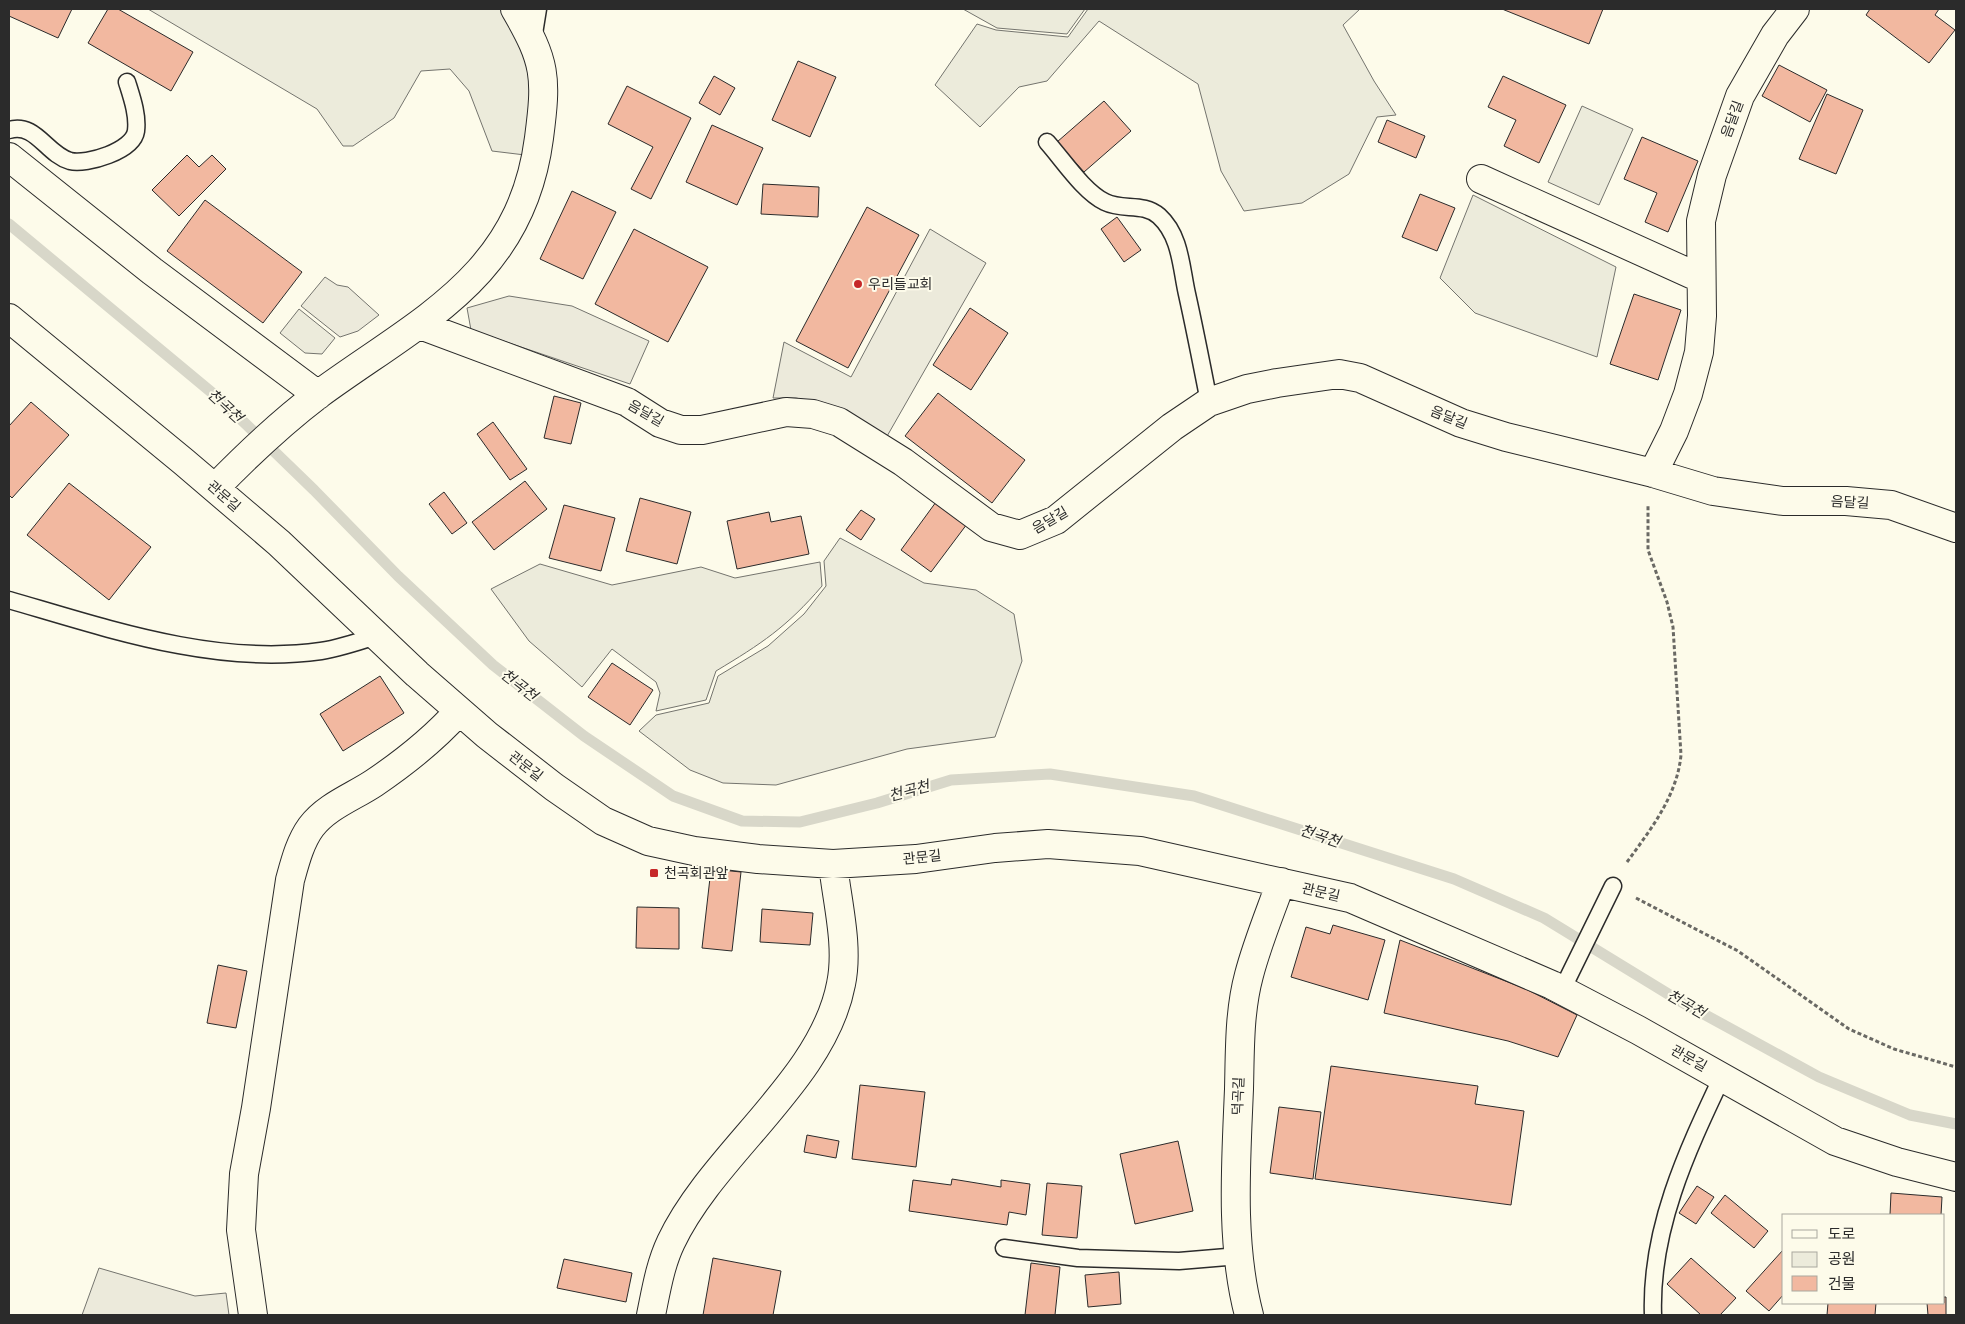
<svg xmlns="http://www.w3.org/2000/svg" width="1965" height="1324" viewBox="0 0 1965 1324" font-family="'Roboto Condensed','Noto Sans KR',sans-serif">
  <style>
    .green { fill: #ecebdb; stroke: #74746e }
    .parking { fill: #eceadb; stroke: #74746e }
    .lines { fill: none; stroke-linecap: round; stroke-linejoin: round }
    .stream { stroke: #d8d7c9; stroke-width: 11 }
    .building { fill: #f2b8a0; stroke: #2b2b2b }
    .service-casing { stroke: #2b2b2b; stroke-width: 19 }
    .minor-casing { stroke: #2b2b2b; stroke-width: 30 }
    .path { stroke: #6a6964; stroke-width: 3; stroke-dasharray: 4 2.5; stroke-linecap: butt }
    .service { stroke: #fdfbea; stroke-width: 16 }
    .minor { stroke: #fdfbea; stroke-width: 28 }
    .poi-dot { fill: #c62828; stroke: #fdfbea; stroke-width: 2 }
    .labels { text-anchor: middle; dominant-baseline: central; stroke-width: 4; stroke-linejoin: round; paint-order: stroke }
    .street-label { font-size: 14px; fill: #2b2b2b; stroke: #fdfbea }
    .poi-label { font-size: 14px; fill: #2b2b2b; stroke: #fdfbea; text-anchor: start }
    .water-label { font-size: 15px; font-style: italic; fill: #2b2b2b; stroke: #fdfbea }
  </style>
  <rect width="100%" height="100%" fill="#fdfbea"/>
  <path class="green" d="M148,9H503L532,68L525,155L492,151L469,91L450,69L421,71L394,118L353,146H343L317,109Z
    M963,9H1085L1067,34L997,28Z
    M1088,9H1360L1343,25L1374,81L1396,115L1377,117L1349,174L1302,203L1244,211L1221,171L1198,84L1099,21L1047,81L1019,87L980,127L935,85L977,24L996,30L1068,37Z
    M1582,106L1633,129L1599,205L1548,182Z
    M1473,195L1616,267L1597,357L1475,313L1440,278Z
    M299,309L335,338L322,354L305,353L280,333Z
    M840,538L924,583L976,590L1014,614L1022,661L995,737L907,749L776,785L723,783L690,770L639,731L656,715L709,703L718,676L768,646L804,614L826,586L824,561Z
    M820,562L822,586C787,627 761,644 716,671L706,700L656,711L660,693L656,682L612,649L582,687L529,641L491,589L540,564L612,585L701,567L735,578Z"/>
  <path class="parking" d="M930,229L986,263L886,438L821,403L796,398H773L784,342L851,377Z
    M325,277L337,285L348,287L379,315L358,331L340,337L301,306Z
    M509,296L572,306L649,341L630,384L471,330L467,308Z
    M99,1268L195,1296L226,1293L229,1315H82Z"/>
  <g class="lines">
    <path class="stream" d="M9,224L222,401L314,490L398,576L493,665L584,736L673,796L742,821L800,822L877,803L951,780L1050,774L1194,796L1454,879L1544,918L1678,1000L1819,1077L1910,1115L1956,1124"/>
  </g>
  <path class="building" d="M9,9H72L58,38L9,16Z
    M108,9H118L193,52L171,91L88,43Z
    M1502,9H1603L1589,44Z
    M1870,9H1939L1935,15L1955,30L1929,63L1866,15Z
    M798,61L836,77L810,137L772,120Z
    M1779,65L1827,90L1810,122L1762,96Z
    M714,76L735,88L720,115L699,103Z
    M1503,76L1566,105L1539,163L1504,146L1516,120L1488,107Z
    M627,86L691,118L651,199L631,189L653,147L608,124Z
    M1827,94L1863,110L1836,174L1799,159Z
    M1104,101L1131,131L1084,172L1057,142Z
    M1387,120L1425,136L1416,158L1378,142Z
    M712,125L763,148L737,205L686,182Z
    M1642,137L1698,161L1668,232L1645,222L1657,193L1624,179Z
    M187,155L199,167L212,155L226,169L179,216L152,190Z
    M763,184L819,187L818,217L761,214Z
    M572,191L616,212L583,279L540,259Z
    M1420,194L1455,208L1437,251L1402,237Z
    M205,200L302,272L263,323L167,251Z
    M867,207L919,235L848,368L796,341Z
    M1117,217L1141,250L1124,262L1101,229Z
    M634,229L708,267L668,342L595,304Z
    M1634,294L1681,310L1658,380L1610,364Z
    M970,308L1008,333L971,390L933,365Z
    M938,393L1025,460L992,503L905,436Z
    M554,396L581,403L571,444L544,438Z
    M31,402L69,435L12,498L9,495V426Z
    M493,422L527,469L510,480L477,434Z
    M525,481L547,509L494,550L472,522Z
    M69,483L151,547L109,600L27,535Z
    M444,492L467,523L452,534L429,504Z
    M640,498L691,512L677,564L626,551Z
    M936,502L967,524L931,572L901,550Z
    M564,505L615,518L601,571L549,558Z
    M861,510L875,519L861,540L846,530Z
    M769,512L771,522L801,516L809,554L737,569L727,521Z
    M612,663L653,690L630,725L588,697Z
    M380,676L404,713L343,751L320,714Z
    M711,869L741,872L732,951L702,948Z
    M637,907L679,908V949L636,948Z
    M762,909L813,913L810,945L760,942Z
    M1333,925L1385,940L1368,1000L1291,977L1306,927L1330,934Z
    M1400,940L1526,989L1577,1015L1558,1057L1508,1041L1384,1013Z
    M218,965L247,971L236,1028L207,1023Z
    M1331,1066L1478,1086L1475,1104L1524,1111L1511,1205L1315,1179Z
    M860,1085L925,1092L916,1167L852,1159Z
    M1279,1107L1321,1112L1313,1179L1270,1173Z
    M807,1135L839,1141L836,1158L804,1152Z
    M1178,1141L1193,1211L1135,1224L1120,1154Z
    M952,1179L1001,1187V1180L1030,1184L1026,1215L1009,1212L1007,1225L909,1211L913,1180L951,1185Z
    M1047,1183L1082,1186L1077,1238L1042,1235Z
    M1697,1186L1714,1197L1696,1224L1679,1213Z
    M1891,1193L1942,1197L1941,1215H1890Z
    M1725,1195L1768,1231L1754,1248L1711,1213Z
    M1783,1250L1784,1294L1769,1311L1746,1291Z
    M713,1258L781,1271L773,1315H703Z
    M1691,1258L1736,1298L1720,1315H1701L1667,1284Z
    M564,1259L632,1273L626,1302L557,1288Z
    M1031,1263L1060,1267L1055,1315H1025Z
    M1119,1272L1121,1304L1088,1307L1085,1275Z
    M1944,1297H1946V1315H1928L1927,1303H1944Z
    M1828,1303H1876L1875,1315H1827Z"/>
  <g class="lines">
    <defs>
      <path id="service" d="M533,40L538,9
        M9,130C36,122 46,154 70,161C87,165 133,151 136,131C138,115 132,98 127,82
        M1047,142C1063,160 1084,192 1105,202C1123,211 1143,202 1159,216C1181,236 1181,268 1187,294C1195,330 1202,366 1209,402
        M9,600C109,629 216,666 321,651C340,648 358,642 376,636
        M1562,990L1613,886
        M1004,1248L1078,1258L1179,1261L1239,1256
        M1653,1315C1650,1230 1686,1153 1722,1077"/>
      <path id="minor" d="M9,157L152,271L318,395
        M1481,179L1700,278
        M9,318L184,462L279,543L417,674L487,735L554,787L603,821L648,841L694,851L758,859L833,864L916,859L995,848L1048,844L1140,851L1350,898L1552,985L1638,1030L1835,1141L1897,1162L1956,1177
        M420,325L627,402L660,423L681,430H702L786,412L813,414L839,422L903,462L991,527L1020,535L1056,520L1172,427L1209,402L1247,389L1277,383L1339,374L1360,378L1461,423L1506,437L1653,473L1713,491L1783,501H1846L1891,505L1956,528
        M1653,473L1674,431L1688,394L1699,352L1702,316L1701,221L1712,175L1740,96L1775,35L1795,9
        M215,488C247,455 282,422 319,394C420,320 521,277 539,138C547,77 546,62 515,9
        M253,1315L241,1230L244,1174L256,1108L290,880C295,862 300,842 311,827C327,806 353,797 374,783C405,762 434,739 459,711
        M651,1315C656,1291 660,1265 671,1242C713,1153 823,1080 841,984C849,946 837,902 833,864
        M1249,1315C1230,1243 1236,1163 1239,1089C1240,1051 1239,1012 1249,975C1257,944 1270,913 1281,882"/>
    </defs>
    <use href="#service" class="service-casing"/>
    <use href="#minor" class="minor-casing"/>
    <path class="path" d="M1627,862C1651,829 1677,796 1681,755L1673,627L1667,602L1648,550V506
      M1636,898L1738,951L1849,1029L1894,1049L1956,1067"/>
    <use href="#service" class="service"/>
    <use href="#minor" class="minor"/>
  </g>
  <g class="poi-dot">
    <circle cx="858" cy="284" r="5"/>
    <rect x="649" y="868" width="10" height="10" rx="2.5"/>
  </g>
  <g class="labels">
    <g class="street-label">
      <text transform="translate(1732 119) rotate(-70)">음달길</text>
      <text transform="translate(646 413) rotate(30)">음달길</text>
      <text transform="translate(1449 417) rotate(22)">음달길</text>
      <text transform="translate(224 496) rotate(41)">관문길</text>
      <text transform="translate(1850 502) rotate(3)">음달길</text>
      <text transform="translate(1050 520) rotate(-30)">음달길</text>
      <text transform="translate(526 766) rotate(38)">관문길</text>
      <text transform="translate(922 857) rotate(-6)">관문길</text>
      <text transform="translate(1321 892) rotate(13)">관문길</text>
      <text transform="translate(1689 1058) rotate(29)">관문길</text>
      <text transform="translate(1238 1096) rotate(-88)">덕곡길</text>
    </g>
    <g class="poi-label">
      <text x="868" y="284">우리들교회</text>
      <text x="664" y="873">천곡회관앞</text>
    </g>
    <g class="water-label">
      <text transform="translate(225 406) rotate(43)">천곡천</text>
      <text transform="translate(519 685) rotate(38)">천곡천</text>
      <text transform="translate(909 791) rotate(-15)">천곡천</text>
      <text transform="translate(1320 836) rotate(18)">천곡천</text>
      <text transform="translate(1686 1004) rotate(30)">천곡천</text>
    </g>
  </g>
  <rect width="1965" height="1324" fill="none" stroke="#2b2b2b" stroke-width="20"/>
  <rect x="1782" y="1214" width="162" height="90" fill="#fdfbea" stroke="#a9a89e"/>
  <rect x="1792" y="1230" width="25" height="8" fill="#fdfbea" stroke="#a9a89e"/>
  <text x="1828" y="1239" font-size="15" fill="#2b2b2b">도로</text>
  <rect x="1792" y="1252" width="25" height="15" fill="#ecebdb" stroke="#a9a89e"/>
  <text x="1828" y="1264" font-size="15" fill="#2b2b2b">공원</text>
  <rect x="1792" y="1276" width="25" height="15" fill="#f2b8a0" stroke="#a9a89e"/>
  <text x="1828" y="1289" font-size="15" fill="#2b2b2b">건물</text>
</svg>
